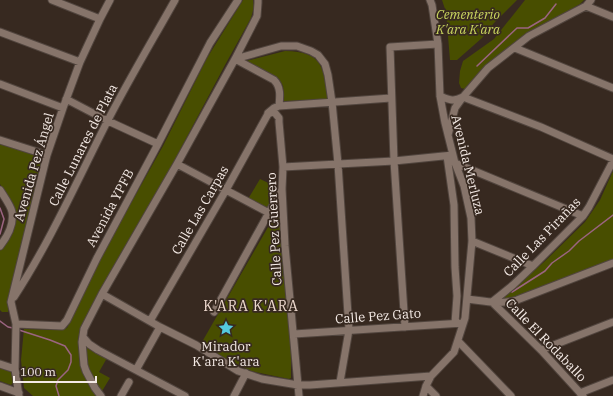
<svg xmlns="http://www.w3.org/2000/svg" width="613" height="396" viewBox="0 0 613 396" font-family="'IBM Plex Serif',serif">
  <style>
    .green { fill: #484e00 }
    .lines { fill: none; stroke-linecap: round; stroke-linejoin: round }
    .stream { stroke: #9b6480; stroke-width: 1.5 }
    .minor-casing { stroke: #51453e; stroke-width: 9 }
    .minor { stroke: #86746a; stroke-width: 7 }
    .labels { text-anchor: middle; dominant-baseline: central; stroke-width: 3.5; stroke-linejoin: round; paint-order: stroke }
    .park-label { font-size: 13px; font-style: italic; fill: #cbd85f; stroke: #372920 }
    .street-label { font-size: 13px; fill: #f4eae5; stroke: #372920 }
    .poi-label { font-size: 13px; fill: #f4eae5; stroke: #372920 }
    .neighbourhood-label { font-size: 14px; letter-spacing: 1px; fill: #edd9ce; stroke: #372920 }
  </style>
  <rect width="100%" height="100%" fill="#372920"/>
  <path class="green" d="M243,0H253L254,7L251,18L225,65L172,165L110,272L81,329L78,338L79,347L87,343L107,358L99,372L110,378L99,396H33L24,388L21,360L24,329L57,330L67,328L99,260L163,146L207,58Z
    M442,0H517L494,23L482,38L457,60H450L446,12Z
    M525,0H584L580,4L529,34L497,57L465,89L461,88L459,83L460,71L463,61L494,39Z
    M285,51C324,52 323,67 328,100L284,101L283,86L279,79L246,61Z
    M0,144L44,158L9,299L8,312H2L0,310V250L10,236L15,210L0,184Z
    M613,171V260L548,285L518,298H502L544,262L585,222L600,200Z
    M260,179L279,188L267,209L248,199Z
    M277,214H280L291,348V378L289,379L251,371L219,355L202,342L275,215Z
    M0,368L14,373L15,380L11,385L0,381Z"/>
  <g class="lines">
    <path class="stream" d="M477,66L517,28H528L545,18L556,4
      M0,208L4,219L0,234
      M512,292L545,271L552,263L569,251L579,241L613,215
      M0,321L8,327L13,328
      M19,330L50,340L65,346L71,355V362L68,370L58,380L56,386L59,396"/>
    <defs>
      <path id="minor" d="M52,0L100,19
        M586,6L613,17
        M0,32L80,62
        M515,48L613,88
        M235,59L281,46H297L311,51L318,55L325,64L328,75L332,102L338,164L349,330L340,382
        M235,59L274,80C281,87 280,96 279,106
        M0,84L63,108
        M440,96C450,100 453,102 463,97
        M463,97L541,127L613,159
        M66,99L108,121L158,144
        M268,113L274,108L279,106L391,98
        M448,135L455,108L463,97L488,68L529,36L563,18L586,6L591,0
        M0,140L47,155
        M447,156L454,205L455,267L457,296L455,323
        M455,163L583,216
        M177,164L269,213
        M283,167L394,161L453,155
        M0,190C3,195 11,206 12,212C14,224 7,237 0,246
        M472,241L533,266
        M102,294L160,327L196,345L238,371L262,379L298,385H310L431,376
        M14,297C50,242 77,181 107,122C128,81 152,41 175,0
        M467,299C484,301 500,305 517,300L613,263
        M492,302L513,285L533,266L583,216L589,207L613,161
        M492,302L541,350L583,396
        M214,312L282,189
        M150,321L226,190L268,114L272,112L275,113L279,118V122L283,167L282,189L285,246L299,396
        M16,324L62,326L67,320L97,258L158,144L210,43L238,0
        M405,327L394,161L390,47L438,44
        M294,334L463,323
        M83,337L89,344L98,350L185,396
        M458,341L511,396
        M541,350L613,322
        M0,364L15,369
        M136,370L160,327
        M0,386L19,393
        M426,386L436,396
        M580,393L613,380
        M19,396L15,369L16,324L11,302L47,155L63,108L80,62L100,19L110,0
        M101,396L95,388L86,371L84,365L82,342L84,329L102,294L177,164L235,59L257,16L258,3V0
        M121,396L129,382
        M234,396L246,373
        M423,396L426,386L431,376L454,352L465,318L472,241L471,218L464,186L455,163L445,123L440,96L438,44L432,5L430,0"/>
    </defs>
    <use href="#minor" class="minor-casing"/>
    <use href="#minor" class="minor"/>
  </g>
  <defs>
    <symbol id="sight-bare" viewBox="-9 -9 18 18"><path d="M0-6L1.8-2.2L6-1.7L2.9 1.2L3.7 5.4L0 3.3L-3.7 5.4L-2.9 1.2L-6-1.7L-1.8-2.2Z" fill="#54cadd" stroke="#372920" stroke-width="2.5" paint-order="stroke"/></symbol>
  </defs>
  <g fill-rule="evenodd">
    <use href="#sight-bare" x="215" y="317" width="22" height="22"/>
  </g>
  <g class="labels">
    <g class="park-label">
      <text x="468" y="14">Cementerio<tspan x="468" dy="15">K'ara K'ara</tspan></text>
    </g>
    <g class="street-label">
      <text transform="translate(83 145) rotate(-63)">Calle Lunares de Plata</text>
      <text transform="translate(468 165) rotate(76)">Avenida Merluza</text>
      <text transform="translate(34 167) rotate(-74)">Avenida Pez Ángel</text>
      <text transform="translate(110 208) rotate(-62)">Avenida YPFB</text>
      <text transform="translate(200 210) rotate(-60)">Calle Las Carpas</text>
      <text transform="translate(274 229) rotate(-93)">Calle Pez Guerrero</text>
      <text transform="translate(542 237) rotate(-46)">Calle Las Pirañas</text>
      <text transform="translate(378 316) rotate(-4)">Calle Pez Gato</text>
      <text transform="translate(546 340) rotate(46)">Calle El Rodaballo</text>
    </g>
    <g class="poi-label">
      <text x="226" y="346">Mirador<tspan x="226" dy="15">K'ara K'ara</tspan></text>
    </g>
    <g class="neighbourhood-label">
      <text x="251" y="306">K'ARA K'ARA</text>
    </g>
  </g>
  <path d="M14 376v6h82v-6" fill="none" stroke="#f4eae5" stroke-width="2"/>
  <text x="20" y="376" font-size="12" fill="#f4eae5" stroke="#372920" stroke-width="3" paint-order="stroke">100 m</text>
</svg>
